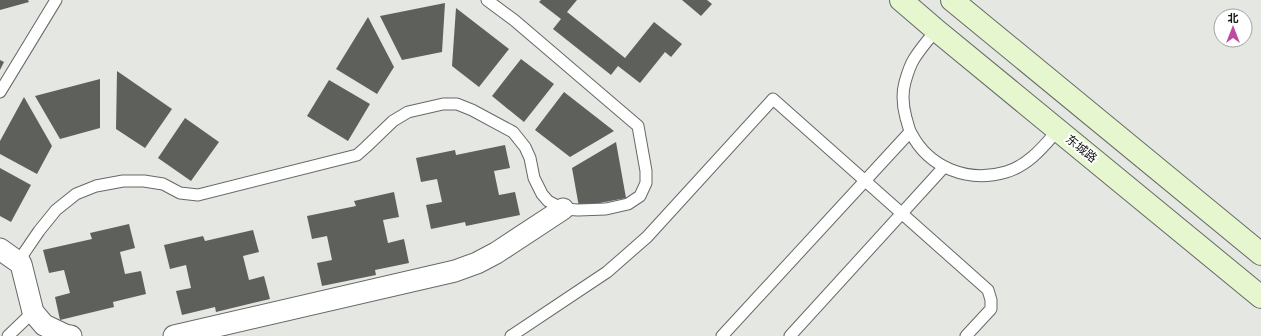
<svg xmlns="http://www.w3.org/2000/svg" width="1261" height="336" viewBox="0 0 1261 336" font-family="'Source Sans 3','Noto Sans SC',sans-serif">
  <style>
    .building { fill: #5e605c }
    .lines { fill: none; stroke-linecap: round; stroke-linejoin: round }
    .lane-casing { stroke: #676966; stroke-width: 13 }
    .street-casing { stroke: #676966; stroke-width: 23 }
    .secondary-casing { stroke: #676966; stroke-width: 24 }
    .lane { stroke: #fff; stroke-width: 11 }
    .street { stroke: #fff; stroke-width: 21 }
    .secondary { stroke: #e6f7cf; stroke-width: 22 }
    .labels { text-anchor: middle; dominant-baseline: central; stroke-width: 4; stroke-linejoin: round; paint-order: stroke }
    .street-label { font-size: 12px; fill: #161715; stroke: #fff }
  </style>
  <rect width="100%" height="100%" fill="#e4e7e2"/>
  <path class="building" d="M0,0H28L29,2L0,10Z
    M541,0H577L567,12L625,58L654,22L682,44L671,57L665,52L640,83L618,66L611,75L553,29L561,19L539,2Z
    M682,0H707L712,4L701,16Z
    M445,3L442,52L402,60L380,16Z
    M456,8L509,49L479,87L452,66Z
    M368,17L394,67L377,94L336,69Z
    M521,59L554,84L524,122L492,96Z
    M0,60L4,62L0,70Z
    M117,71L172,109L145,148L116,129Z
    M100,79V128L60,139L35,96Z
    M329,80L370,104L348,141L307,116Z
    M564,92L614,131L570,157L535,130Z
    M24,97L52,146L37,174L0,154V141Z
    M185,118L219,142L191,181L158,158Z
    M616,142L626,198L579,207L572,168Z
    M505,145L510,168L494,171L499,195L515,192L520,215L466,226L465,222L431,229L426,205L442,202L437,179L421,182L416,158L455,150L456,155Z
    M0,168L31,185L11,222L0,216Z
    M394,192L399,217L383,220L388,243L404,239L409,263L375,270L376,275L322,286L317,263L332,260L327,236L312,239L307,216L356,206L354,201Z
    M129,224L135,248L120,252L125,274L141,271L146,294L113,302L114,307L60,320L55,297L70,293L64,270L49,273L43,250L92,239L90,233Z
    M253,230L259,252L243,256L249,280L264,276L270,299L216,312L215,307L182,315L176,291L191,288L186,265L170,269L164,245L203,236L205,241Z"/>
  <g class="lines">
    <defs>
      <path id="lane" d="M936,30C929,39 920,49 914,59C910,65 907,75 905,82C902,93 903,107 906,118C908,123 908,128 911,133C929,168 968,183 1006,172C1029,165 1043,147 1058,130
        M0,92L56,0
        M21,264L24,253L39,231L56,210L76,194L96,186L123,181H144L163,184L180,193L198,195L357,155L366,147L393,121L408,112L443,104H457L472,110L513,132L525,147L530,158L534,178L542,194L548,201L563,209L578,210L606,209L628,204L640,196L646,183V171L638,126L514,20L487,0
        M8,336L33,312
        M511,336L607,272L647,237L773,99L988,290L991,300V309L966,336
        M722,336L910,132
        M790,336L944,167"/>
      <path id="street" d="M0,249L21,264L33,312L44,325L65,335L71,336
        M174,336L455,271L477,263L496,253L563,209"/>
      <path id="secondary" d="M901,0L936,30L1261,297
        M952,0L1261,254"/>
    </defs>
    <use href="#lane" class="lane-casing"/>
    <use href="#street" class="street-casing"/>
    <use href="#secondary" class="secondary-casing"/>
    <use href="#lane" class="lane"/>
    <use href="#street" class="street"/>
    <use href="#secondary" class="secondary"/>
  </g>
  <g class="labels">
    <g class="street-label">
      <text transform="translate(1081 149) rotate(39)">东城路</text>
    </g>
  </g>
  <g transform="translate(1233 28)"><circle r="19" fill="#ffffff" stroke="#a2a2a1"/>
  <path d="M0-3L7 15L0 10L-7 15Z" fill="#bf4aa2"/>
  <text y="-6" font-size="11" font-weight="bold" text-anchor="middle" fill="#161715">北</text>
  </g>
</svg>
